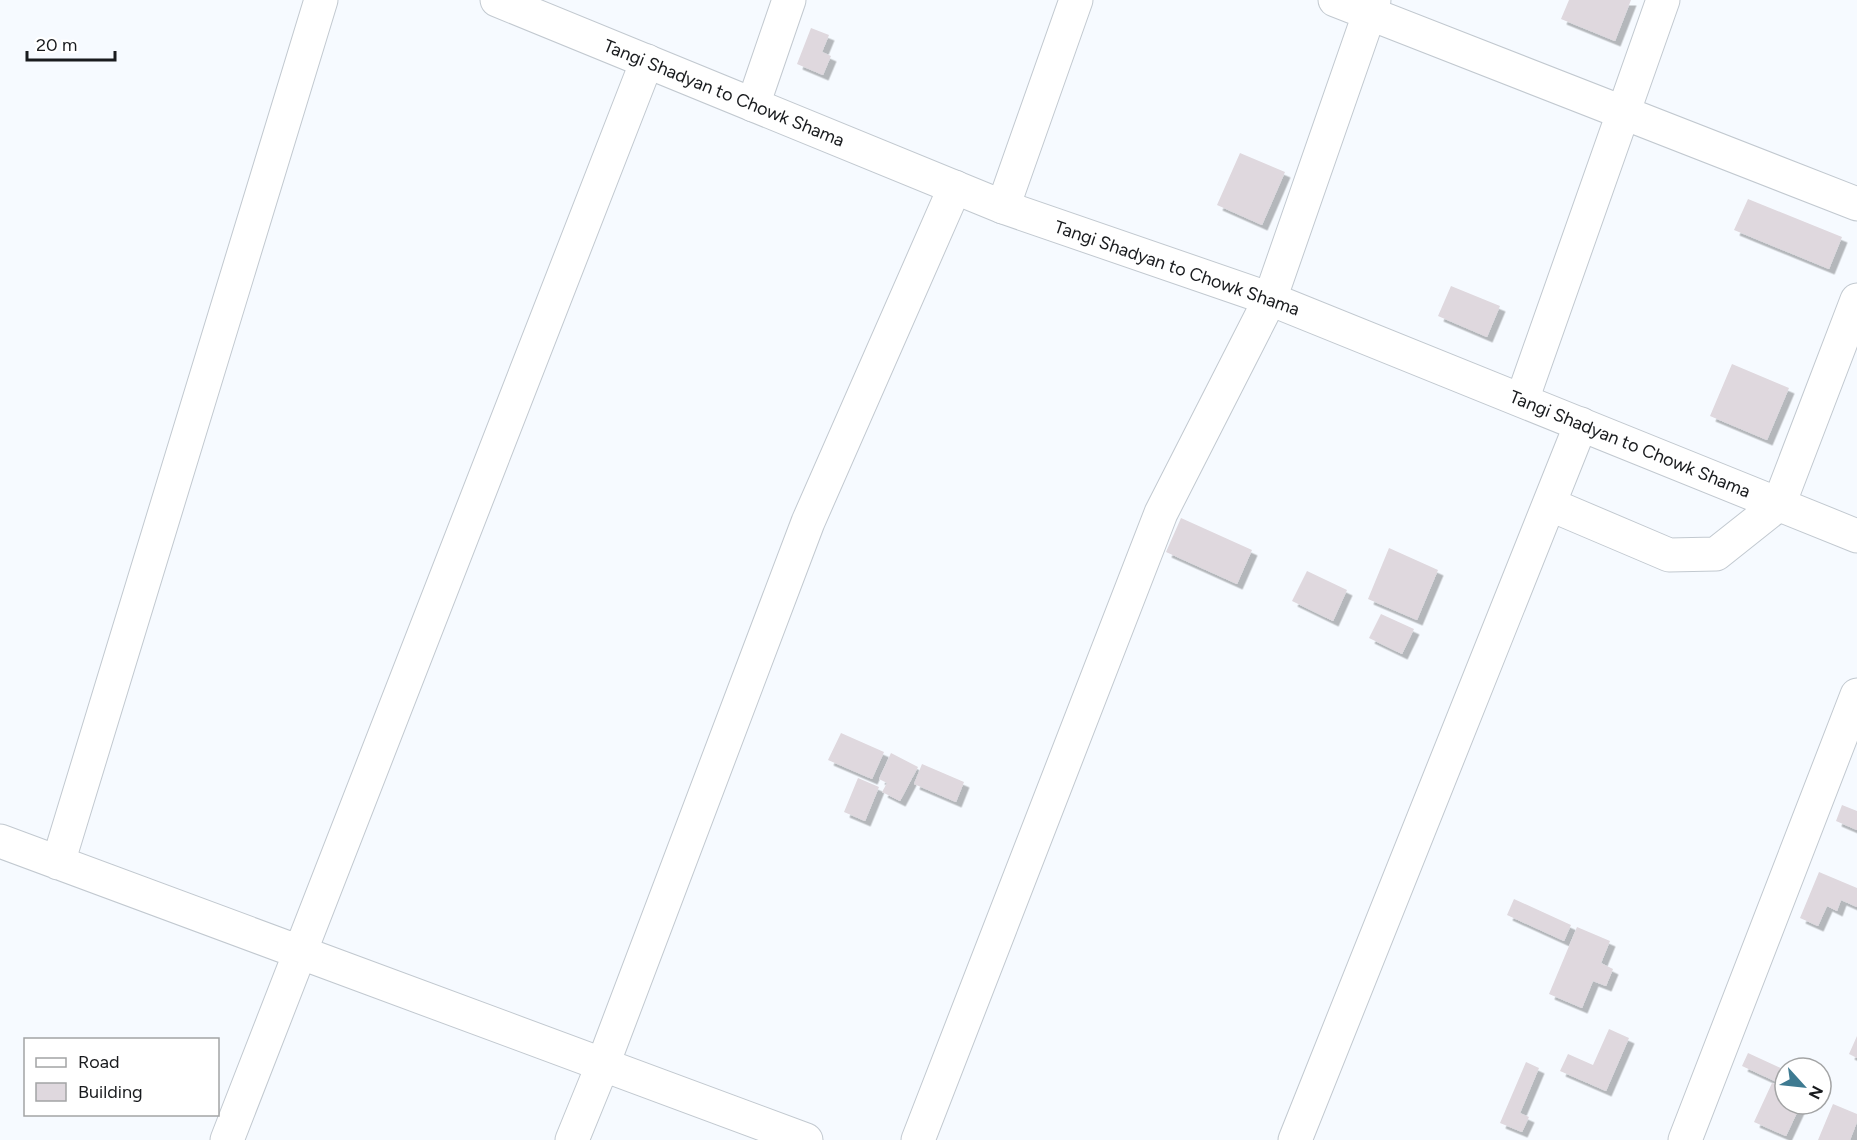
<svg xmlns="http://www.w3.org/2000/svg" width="1857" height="1140" viewBox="0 0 1857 1140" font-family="Figtree,sans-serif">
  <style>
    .building { fill: #dfd8de; filter: url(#shadow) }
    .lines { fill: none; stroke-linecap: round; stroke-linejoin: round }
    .minor-casing { stroke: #c2c9d0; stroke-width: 35 }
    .primary-casing { stroke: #c2c9d0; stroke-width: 35 }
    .minor { stroke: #fff; stroke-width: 33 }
    .primary { stroke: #fff; stroke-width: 33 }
    .labels { text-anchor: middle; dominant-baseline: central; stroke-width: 6; stroke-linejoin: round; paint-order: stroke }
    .street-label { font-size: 18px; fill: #191b1e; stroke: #fff }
  </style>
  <defs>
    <filter id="shadow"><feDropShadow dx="5.5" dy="5.5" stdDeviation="0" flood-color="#0004"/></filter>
  </defs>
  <rect width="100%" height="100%" fill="#f6faff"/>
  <path class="building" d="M1569,0H1631L1615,41L1561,19Z
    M811,28L829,35L822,52L831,56L823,75L797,64Z
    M1240,153L1285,172L1262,225L1217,205Z
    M1748,199L1842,237L1829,269L1734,230Z
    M1451,286L1500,306L1487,337L1438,316Z
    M1732,364L1789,388L1767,440L1710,416Z
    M1181,518L1252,550L1237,584L1166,552Z
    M1389,548L1438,570L1417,620L1368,599Z
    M1307,571L1347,590L1333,621L1292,601Z
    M1381,614L1414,629L1402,654L1369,638Z
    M841,733L884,752L872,779L828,760Z
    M891,753L918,767L900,801L882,792L887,783L879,779Z
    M922,764L964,782L956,802L914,784Z
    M858,778L879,787L865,821L844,812Z
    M1842,805L1857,811V830L1836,821Z
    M1819,872L1857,888V907L1841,900L1837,911L1827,906L1818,926L1800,918Z
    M1514,899L1571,925L1564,941L1507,915Z
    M1577,927L1610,941L1601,963L1613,969L1606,986L1593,981L1582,1008L1549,994Z
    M1609,1029L1629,1038L1606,1091L1560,1071L1568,1054L1593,1065Z
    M1857,1036V1058L1849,1054Z
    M1748,1053L1785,1070L1781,1084L1742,1066Z
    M1526,1062L1539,1068L1520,1113L1529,1117L1522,1132L1500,1123Z
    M1772,1083L1785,1088V1104H1801L1786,1136L1754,1122Z
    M1833,1104L1857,1114V1122L1850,1140H1818Z"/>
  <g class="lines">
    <defs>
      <path id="minor" d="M1335,0L1857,204
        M753,105L789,0
        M1003,207L1076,0
        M1522,400L1663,0
        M1549,504L1669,555L1716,554L1779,504L1857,300
        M0,841L806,1140
        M58,863L321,0
        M227,1140L647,61
        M572,1140L603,1064L808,522L955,187
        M918,1140L1161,513L1270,299L1374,0
        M1295,1140L1581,424
        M1685,1140L1857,695"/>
      <path id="primary" d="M497,0L1003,207L1270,299L1857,536"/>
    </defs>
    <use href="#minor" class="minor-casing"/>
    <use href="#primary" class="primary-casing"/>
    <use href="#minor" class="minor"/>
    <use href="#primary" class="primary"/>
  </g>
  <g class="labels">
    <g class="street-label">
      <text transform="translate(724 93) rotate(22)">Tangi Shadyan to Chowk Shama</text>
      <text transform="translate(1177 268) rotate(19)">Tangi Shadyan to Chowk Shama</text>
      <text transform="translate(1630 444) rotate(22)">Tangi Shadyan to Chowk Shama</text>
    </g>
  </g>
  <rect x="24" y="1038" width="195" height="78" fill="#ffffff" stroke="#a3a4a5" stroke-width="1.5"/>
  <rect x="36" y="1058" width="30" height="9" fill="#ffffff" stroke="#a3a4a5" stroke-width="1.5"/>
  <text x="78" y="1068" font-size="18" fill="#191b1e">Road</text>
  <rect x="36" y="1083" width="30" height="18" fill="#dfd8de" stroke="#a3a4a5" stroke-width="1.5"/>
  <text x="78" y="1098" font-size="18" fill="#191b1e">Building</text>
  <g transform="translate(1803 1086) rotate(117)"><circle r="28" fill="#ffffff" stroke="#a3a4a5" stroke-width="1.5"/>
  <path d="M0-4.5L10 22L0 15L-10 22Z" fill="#3e7a91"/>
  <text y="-9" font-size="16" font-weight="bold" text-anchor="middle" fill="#191b1e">N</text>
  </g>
  <path d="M27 51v9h88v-9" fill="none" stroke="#191b1e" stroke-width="3"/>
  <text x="36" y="51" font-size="18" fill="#191b1e" stroke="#ffffff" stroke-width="4.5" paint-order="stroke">20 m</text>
</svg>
